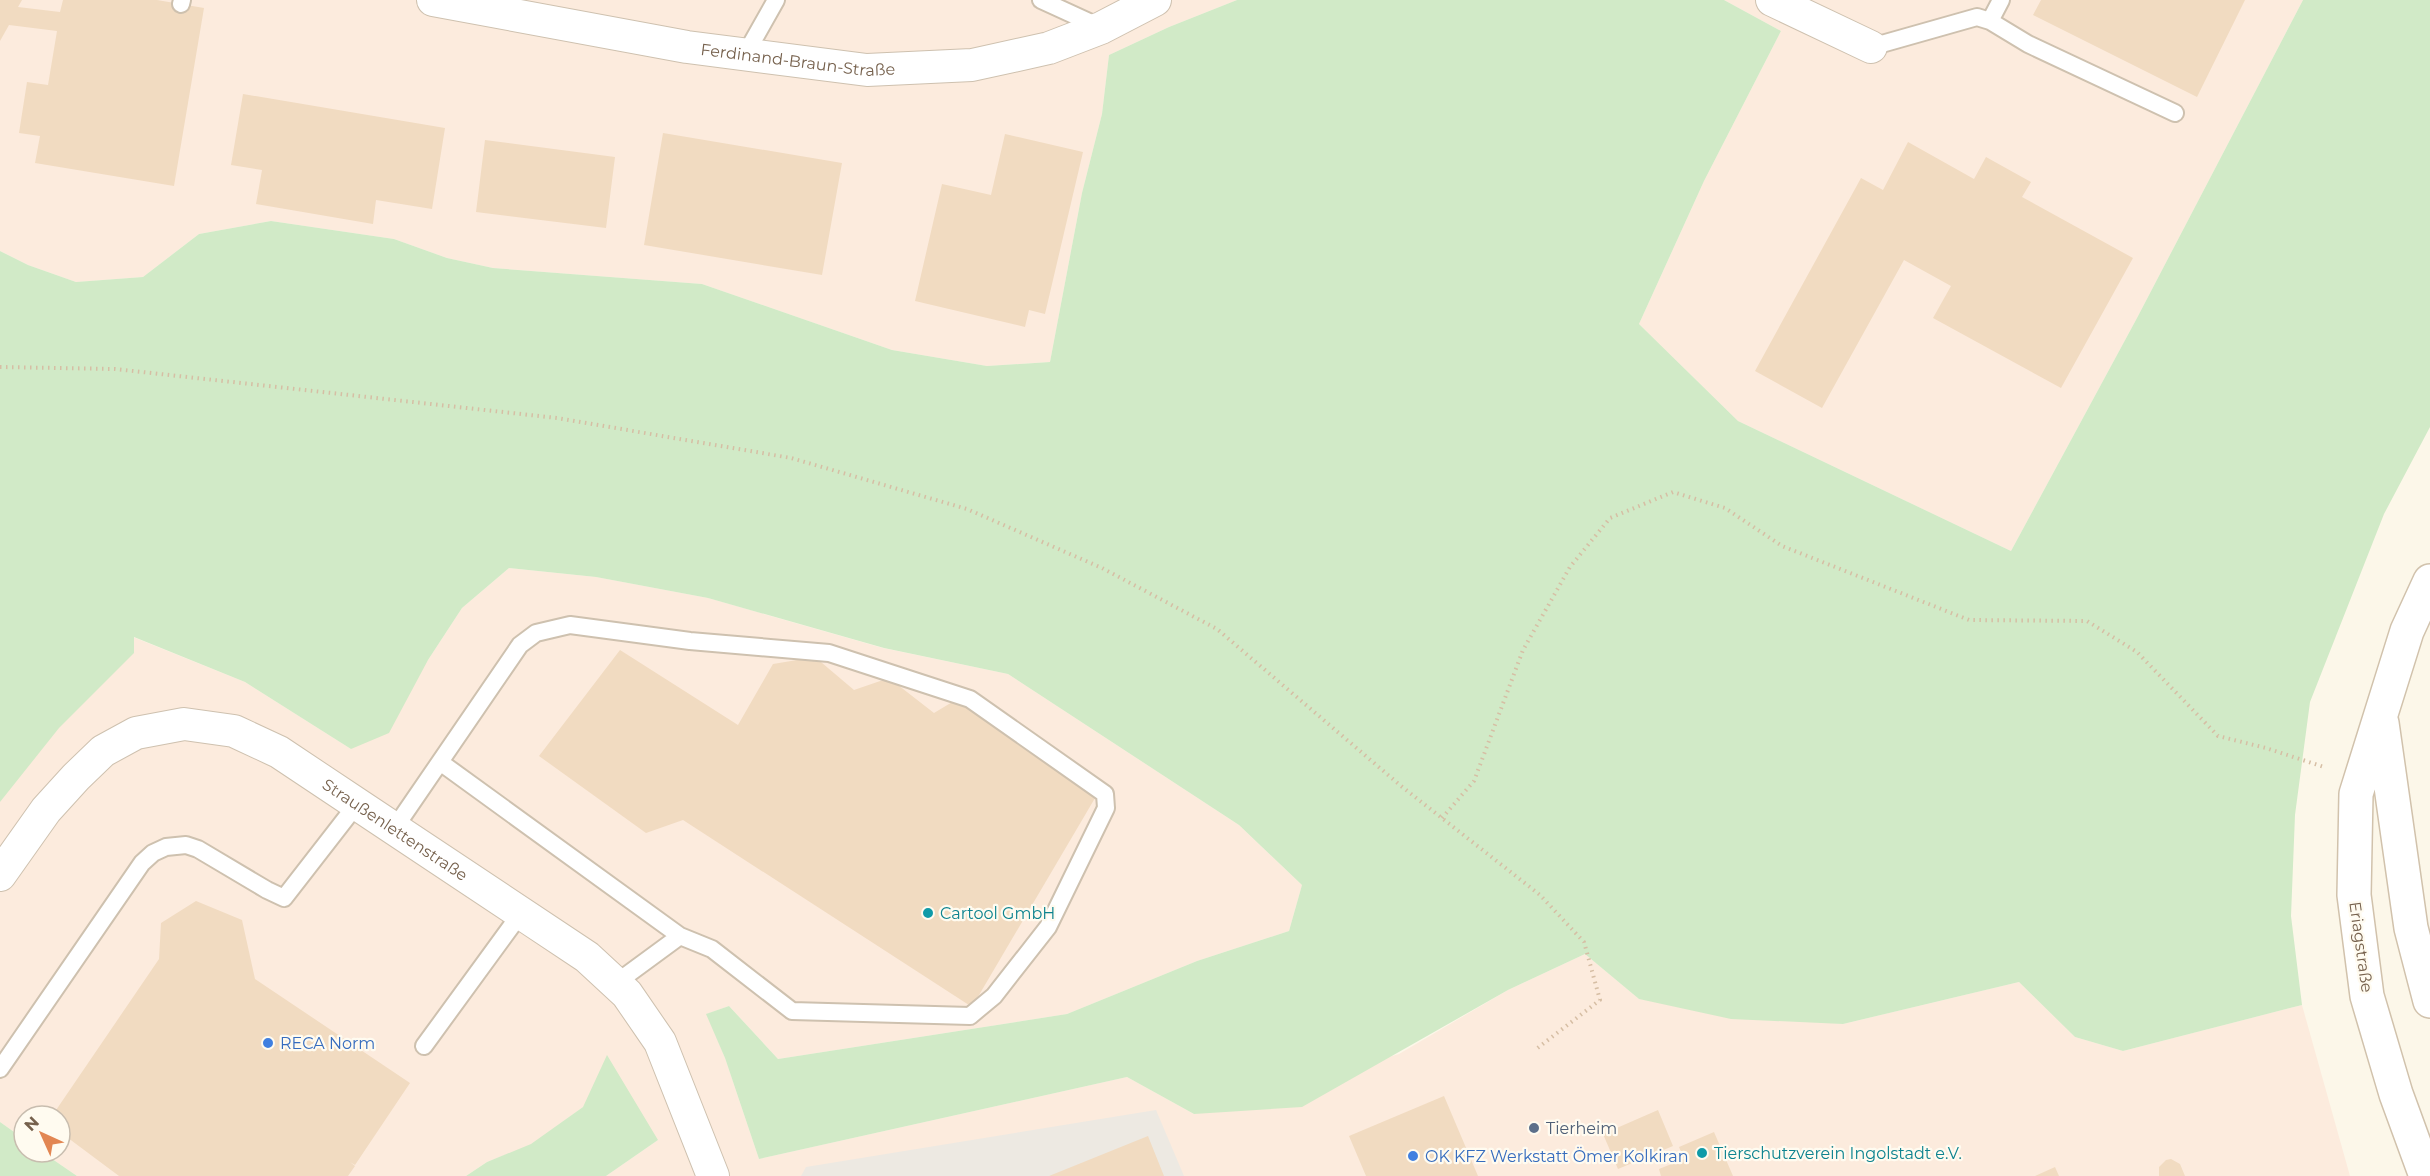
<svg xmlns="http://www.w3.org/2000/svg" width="2430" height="1176" viewBox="0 0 2430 1176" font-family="Montserrat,sans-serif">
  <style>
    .commercial { fill: #fcebdd }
    .industrial { fill: #ede9e2 }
    .green { fill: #d1eac7 }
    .building { fill: #f1dbc1 }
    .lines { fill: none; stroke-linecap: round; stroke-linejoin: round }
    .lane-casing { stroke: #cec1af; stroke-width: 20 }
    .street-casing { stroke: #cec1af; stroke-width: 34 }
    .secondary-casing { stroke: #d1c2ac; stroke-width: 36 }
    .path { stroke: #d6bea4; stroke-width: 4; stroke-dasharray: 1.5 4.5; stroke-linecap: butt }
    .lane { stroke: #fff; stroke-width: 16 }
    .street { stroke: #fff; stroke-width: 32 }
    .secondary { stroke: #fff; stroke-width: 33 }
    .culture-dot { fill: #0f9aa8; stroke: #fffbf0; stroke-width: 2 }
    .shop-dot { fill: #3f7fe0; stroke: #fffbf0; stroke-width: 2 }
    .service-dot { fill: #5c6f8a; stroke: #fffbf0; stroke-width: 2 }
    .labels { text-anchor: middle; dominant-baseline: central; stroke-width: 4.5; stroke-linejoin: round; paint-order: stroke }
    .street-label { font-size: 16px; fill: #76614d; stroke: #fffbf0 }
    .culture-label { font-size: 16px; fill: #0d838f; stroke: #fffbf0; text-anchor: start }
    .shop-label { font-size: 16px; fill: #366cbe; stroke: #fffbf0; text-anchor: start }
    .service-label { font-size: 16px; fill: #4e5e75; stroke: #fffbf0; text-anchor: start }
  </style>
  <rect width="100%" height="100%" fill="#fcf7e9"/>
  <path class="commercial" d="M0,0H1237L1169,27L1109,55L1102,114L1082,193L1050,362L987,366L892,350L702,284L493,268L447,258L394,239L271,221L199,234L143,277L76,282L28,265L0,251Z
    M1724,0H2303L2137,318L2011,551L1738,421L1639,324L1704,181L1781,31Z
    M0,556L133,637L245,682L351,749L428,660L462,608L509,568L596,577L708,598L883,648L1008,674L1239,825L1302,885L1289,931L1197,961L1067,1014L778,1059L729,1006L707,1014L725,1058L759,1159L1127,1077L1194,1114L1399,1054L1508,990L1585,954L1639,999L1843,1024L2019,982L2075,1037L2123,1051L2302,1005L2350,1176H606L658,1140L583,1107L531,1145L487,1162L466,1176H77L42,1152H60V1116H24V1139L0,1122Z"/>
  <path class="industrial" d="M1156,1110L1184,1176H801L806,1167Z"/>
  <path class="green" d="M1237,0H1724L1781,31L1704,181L1639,324L1738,421L2011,551L2137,318L2303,0H2430V427L2384,514L2310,702L2295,815L2291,916L2302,1005L2123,1051L2075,1037L2019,982L1843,1024L1731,1019L1639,999L1585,954L1508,990L1302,1107L1194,1114L1127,1077L759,1159L725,1058L706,1014L729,1006L778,1059L1067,1014L1197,961L1289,931L1302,885L1239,825L1008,674L884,648L708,598L596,577L509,568L462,608L428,660L389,733L351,749L245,682L134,637V653L59,728L0,802V251L28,265L76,282L143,277L199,234L271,221L394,239L447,258L493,268L702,284L892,350L987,366L1050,362L1082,193L1102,114L1109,55L1169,27Z
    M607,1055L658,1140L606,1176H466L487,1162L531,1144L583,1107Z
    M0,1122L24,1139V1152H42L77,1176H0Z"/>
  <path class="building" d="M0,0H22L18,7L60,12L63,0H157L204,8L174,186L35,163L40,136L19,133L27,82L48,85L57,31L9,25L0,41Z
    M2041,0H2245L2197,97L2033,15Z
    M243,94L445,128L432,209L376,200L373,224L256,204L262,170L231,165Z
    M663,133L842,163L822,275L644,245Z
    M1005,134L1083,152L1045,314L1029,310L1025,327L915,301L942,184L991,195Z
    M485,140L615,157L606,228L476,212Z
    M1908,142L1974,179L1986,157L2031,182L2022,197L2133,258L2061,388L1933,318L1951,286L1904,260L1822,408L1755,371L1861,178L1883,190Z
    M620,650L738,725L773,664L815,657L854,690L889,678L934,713L959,698L1098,793L972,1007L683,820L646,833L539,756Z
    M196,901L242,920L255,979L410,1083L355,1165L350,1162L355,1166L348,1176H119L60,1132V1116H52L159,959L161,923Z
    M1444,1096L1478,1176H1366L1349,1136Z
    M1658,1110L1673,1146L1618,1169L1603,1134Z
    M1714,1132L1733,1176H1661L1659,1169L1684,1159L1679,1147Z
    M1148,1136L1164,1176H1049Z
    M2171,1159L2180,1164L2185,1176H2159V1167L2166,1160Z
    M2055,1167L2059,1176H2035Z"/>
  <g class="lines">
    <defs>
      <path id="lane" d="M1041,0L1100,27
        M181,4L182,0
        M1990,21L2028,44L2175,113
        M1871,47L1977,17L1990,21L2001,0
        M745,55L776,0
        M440,762L680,936
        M394,829L520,645L536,633L570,625L690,641L829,653L970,699L1105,794L1106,808L1048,927L994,996L970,1016L792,1011L712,949L680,936L616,983
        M424,1046L521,913
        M0,1069L142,863L153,853L166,847L186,845L198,849L267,890L284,898L357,804"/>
      <g id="street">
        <path id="s1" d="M433,0L687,47L867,70L972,65L1049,48L1101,28L1155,0"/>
        <path d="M1772,0L1871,47"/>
        <path id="s2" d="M0,875L46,810L76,777L103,751L136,733L184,724L234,731L279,752L357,804L587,957L627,994L660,1042L713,1176"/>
      </g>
      <path id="secondary" d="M2382,723L2411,928L2430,1001
        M2426,1176L2396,1094L2367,996L2354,895L2356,794L2407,631L2430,581"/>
    </defs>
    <use href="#lane" class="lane-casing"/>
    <use href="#street" class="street-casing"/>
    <use href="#secondary" class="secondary-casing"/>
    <path class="path" d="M0,367L115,369L557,418L791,458L967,509L1102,568L1217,629L1401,786L1540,895L1584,942L1600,1000L1535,1050
      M1442,818L1474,781L1523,650L1570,567L1610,518L1673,492L1725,508L1782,546L1969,620L2087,621L2137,652L2218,736L2266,748L2324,767"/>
    <use href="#lane" class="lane"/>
    <use href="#street" class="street"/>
    <use href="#secondary" class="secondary"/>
  </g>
  <g class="culture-dot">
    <circle cx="928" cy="913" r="6"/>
    <circle cx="1702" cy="1153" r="6"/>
  </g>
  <g class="shop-dot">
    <circle cx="268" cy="1043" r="6"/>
    <circle cx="1413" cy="1156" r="6"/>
  </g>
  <circle class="service-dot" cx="1534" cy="1128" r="6"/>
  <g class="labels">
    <g class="street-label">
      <text stroke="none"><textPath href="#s1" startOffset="370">Ferdinand-Braun-Straße</textPath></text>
      <text stroke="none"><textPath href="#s2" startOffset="488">Straußenlettenstraße</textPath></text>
      <text transform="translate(2361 947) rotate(82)">Eriagstraße</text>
    </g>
    <g class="culture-label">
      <text x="940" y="913">Cartool GmbH</text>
      <text x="1714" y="1153">Tierschutzverein Ingolstadt e.V.</text>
    </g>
    <g class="shop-label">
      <text x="280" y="1043">RECA Norm</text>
      <text x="1425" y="1156">OK KFZ Werkstatt Ömer Kolkiran</text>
    </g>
    <g class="service-label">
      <text x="1546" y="1128">Tierheim</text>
    </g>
  </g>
  <g transform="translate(42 1134) rotate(315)"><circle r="28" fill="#fffbf0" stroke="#c8bdaf" stroke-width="1.5"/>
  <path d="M0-4.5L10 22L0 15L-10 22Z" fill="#e28652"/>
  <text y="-9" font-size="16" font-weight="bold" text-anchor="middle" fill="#76614d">N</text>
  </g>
</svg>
